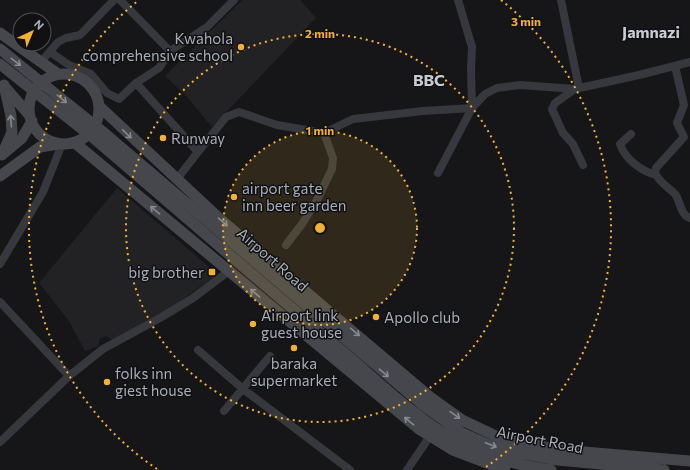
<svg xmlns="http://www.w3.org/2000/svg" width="690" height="470" viewBox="0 0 690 470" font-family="Commissioner,sans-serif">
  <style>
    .built { fill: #222225 }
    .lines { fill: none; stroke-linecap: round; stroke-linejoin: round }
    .minor { stroke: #37383d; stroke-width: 8 }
    .secondary { stroke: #45474d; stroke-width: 11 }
    .secondary-bridge { stroke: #45474d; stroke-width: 11 }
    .oneway { stroke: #858993 }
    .ring { fill: none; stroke: #f2b134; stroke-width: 2; stroke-dasharray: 2 4 }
    .poi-dot { fill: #f2b134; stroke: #111113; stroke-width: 1.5 }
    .labels { text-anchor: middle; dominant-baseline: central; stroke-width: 3; stroke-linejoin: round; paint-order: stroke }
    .poi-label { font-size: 15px; fill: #a8adb8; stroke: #111113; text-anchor: start }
    .street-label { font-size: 15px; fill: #a8adb8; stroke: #111113 }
    .neighbourhood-label { font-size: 16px; font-weight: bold; fill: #c9ccd4; stroke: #111113 }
    .centre { fill: #f2b134; stroke: #111113; stroke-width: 2 }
    .ring-label { font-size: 12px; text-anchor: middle; font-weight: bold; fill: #f2b134; stroke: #111113; stroke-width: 3; stroke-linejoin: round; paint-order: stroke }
  </style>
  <rect width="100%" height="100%" fill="#161618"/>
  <path class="built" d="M242,0H300L316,18L212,127L187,97L165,76Z
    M117,188L215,272L214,277L156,318L112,340L106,336L100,338L98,346L85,351L69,321L39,283Z"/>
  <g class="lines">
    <path class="minor" d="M120,0L170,51
      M561,0L579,88
      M50,52L69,65L91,74L107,93L119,99L136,83L159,68L170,51L207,27L234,0
      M40,63L58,42L66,38L80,35L114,0
      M675,66L684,105L677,123L684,137L656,168L655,173C659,182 668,187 675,194C681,202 680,215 690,218
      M136,83L198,152L226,117L239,112L277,125L324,133L353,119L423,111L472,108L485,94L497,88L520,85L575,89L639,75L690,62
      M575,89L555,103L552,109L563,133L573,144L583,165
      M631,134L620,144C625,159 641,171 656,175
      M438,173L472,108L471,69L472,47L458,0
      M177,179L198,152
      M286,245L302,224L317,200L332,169L333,158L324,133
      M0,264L43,192L62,144
      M0,302L69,376L0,442
      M198,350L243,389L350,470
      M69,376L103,349L160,318L193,298L229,271
      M224,411L270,356
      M407,470L430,436"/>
    <path class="secondary" d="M0,33L58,74
      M0,49L32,75
      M0,64L25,84
      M29 109a35 35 0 1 1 70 0a35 35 0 1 1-70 0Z
      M5,87L30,116
      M100,107L221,220L430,397L462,420L502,439L561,450L690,461
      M103,132L423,405L462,433L493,447L509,451L558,460L664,470
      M96,140C176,209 255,277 335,345C374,377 414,418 458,442C488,458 518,465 551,470
      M75,143L419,429L453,450L505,470
      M4,153L22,138L32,121
      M2,155L12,132L11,116L4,85
      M0,176L40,147L58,144"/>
    <path class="secondary-bridge" d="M32,75L103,132
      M25,84L96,140"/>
  </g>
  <defs><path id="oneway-shaft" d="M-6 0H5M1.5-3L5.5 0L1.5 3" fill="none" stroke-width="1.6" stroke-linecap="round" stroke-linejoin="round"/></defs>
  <g class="oneway">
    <use href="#oneway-shaft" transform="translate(16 62) rotate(37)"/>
    <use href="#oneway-shaft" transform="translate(62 99) rotate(39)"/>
    <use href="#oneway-shaft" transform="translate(11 121) rotate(-94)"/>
    <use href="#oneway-shaft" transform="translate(127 134) rotate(44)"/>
    <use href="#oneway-shaft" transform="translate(155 210) rotate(-140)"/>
    <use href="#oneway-shaft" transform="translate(223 222) rotate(41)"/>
    <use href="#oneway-shaft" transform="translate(255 293) rotate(-140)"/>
    <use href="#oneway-shaft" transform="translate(355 332) rotate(40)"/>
    <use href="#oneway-shaft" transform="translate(384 373) rotate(40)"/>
    <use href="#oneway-shaft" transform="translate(455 415) rotate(35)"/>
    <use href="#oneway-shaft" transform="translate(409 421) rotate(-141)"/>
    <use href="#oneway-shaft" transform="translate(491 445) rotate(21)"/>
  </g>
  <circle cx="320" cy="228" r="97" fill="#f2b134" fill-opacity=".12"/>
  <g class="ring">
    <circle cx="320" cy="228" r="97"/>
    <circle cx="320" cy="228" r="194"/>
    <path d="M157 469A291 291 0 0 1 139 0M501 0A291 291 0 0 1 483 469"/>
  </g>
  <g class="poi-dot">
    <circle cx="241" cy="47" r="4"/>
    <circle cx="163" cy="138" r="4"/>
    <circle cx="234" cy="197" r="4"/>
    <rect x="208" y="268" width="8" height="8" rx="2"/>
    <circle cx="376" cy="317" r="4"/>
    <circle cx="253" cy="324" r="4"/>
    <circle cx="294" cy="348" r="4"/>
    <circle cx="107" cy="382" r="4"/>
  </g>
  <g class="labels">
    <g class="poi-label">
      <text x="233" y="38" text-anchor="end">Kwahola<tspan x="233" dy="17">comprehensive school</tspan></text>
      <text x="171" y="138">Runway</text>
      <text x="242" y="188">airport gate<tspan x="242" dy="17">inn beer garden</tspan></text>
      <text x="204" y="272" text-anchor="end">big brother</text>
      <text x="261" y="315">Airport link<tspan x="261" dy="17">guest house</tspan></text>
      <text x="384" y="317">Apollo club</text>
      <text x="294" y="363" text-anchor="middle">baraka<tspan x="294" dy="17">supermarket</tspan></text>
      <text x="115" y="373">folks inn<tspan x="115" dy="17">giest house</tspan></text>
    </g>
    <g class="street-label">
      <text transform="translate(273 259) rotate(41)">Airport Road</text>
      <text transform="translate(540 439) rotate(11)">Airport Road</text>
    </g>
    <g class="neighbourhood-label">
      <text x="651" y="31">Jamnazi</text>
      <text x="429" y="79">BBC</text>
    </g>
  </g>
  <circle cx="320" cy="228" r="6" class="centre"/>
  <g class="ring-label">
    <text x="526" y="26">3 min</text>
    <text x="320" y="38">2 min</text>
    <text x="320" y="135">1 min</text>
  </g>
  <g transform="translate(32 32) rotate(44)"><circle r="19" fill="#111113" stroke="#4d4f55"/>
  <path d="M0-3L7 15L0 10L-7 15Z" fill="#f2b134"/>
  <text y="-6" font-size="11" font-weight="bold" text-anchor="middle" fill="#a8adb8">N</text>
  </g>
</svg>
